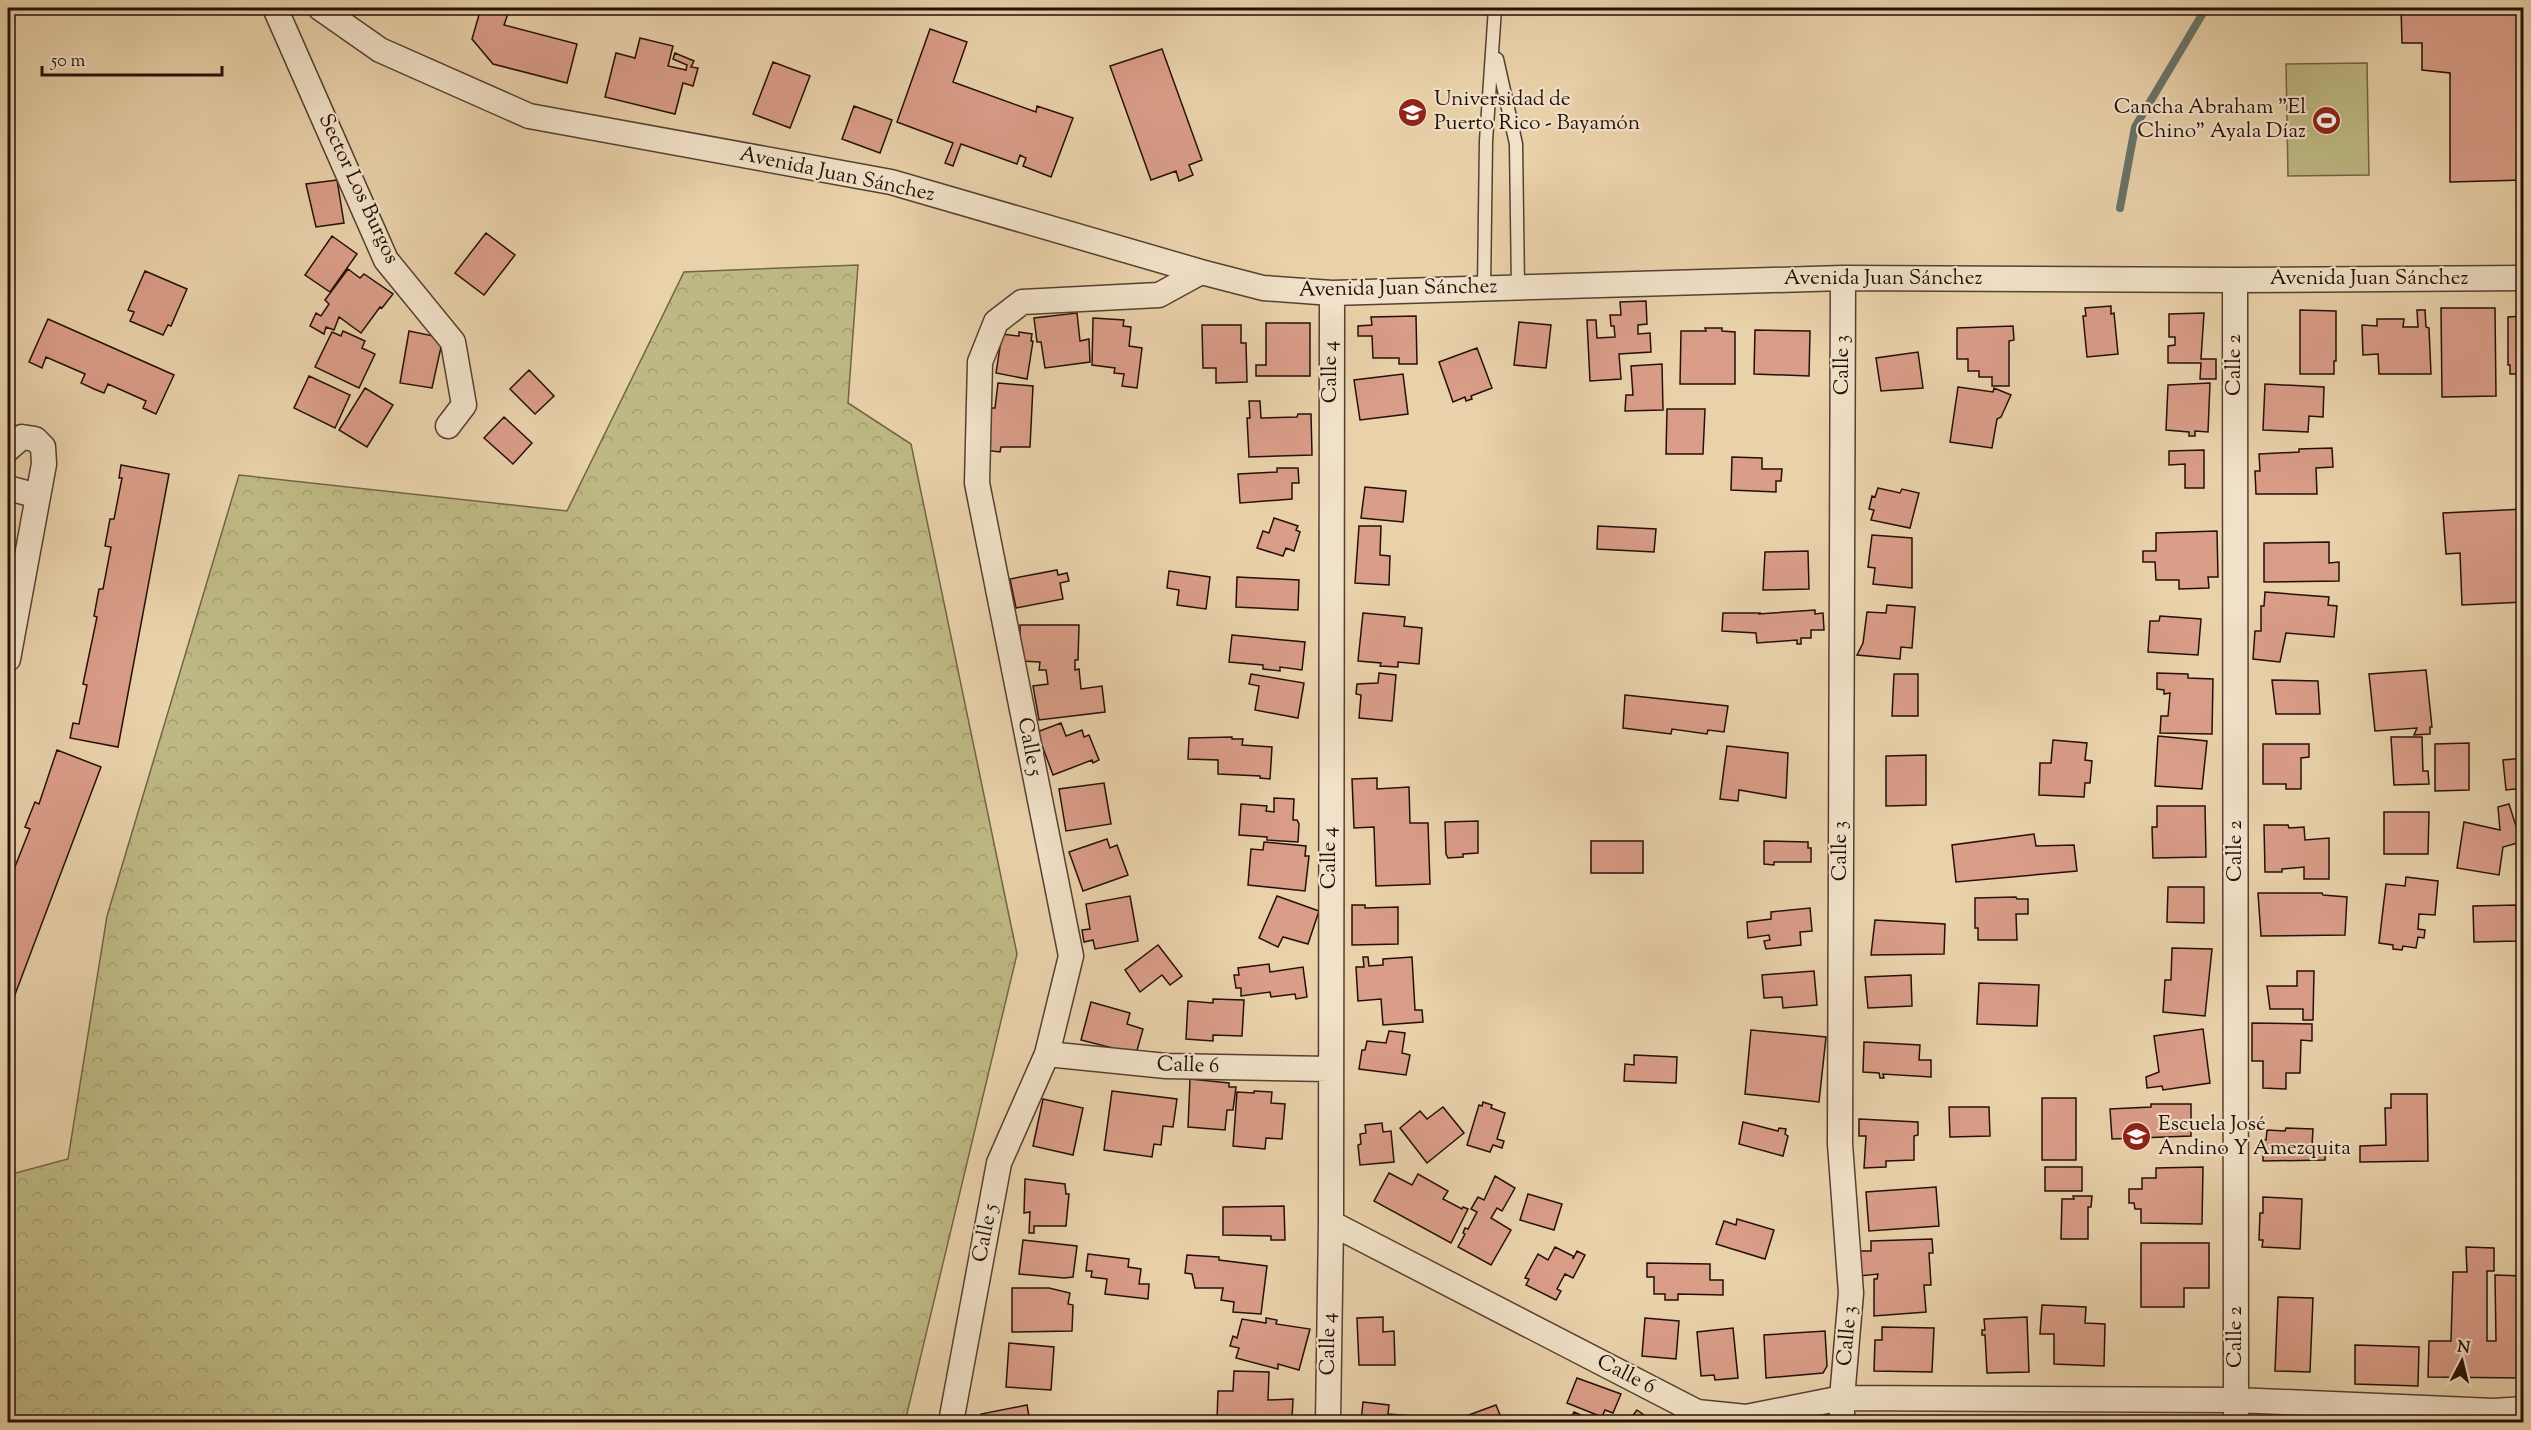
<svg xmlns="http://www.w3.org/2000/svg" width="2531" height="1430" viewBox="0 0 2531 1430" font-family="'Sorts Mill Goudy',serif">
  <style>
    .forest { fill: url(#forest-crowns); stroke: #726446; stroke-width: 1.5 }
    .pitch { fill: #beb984; stroke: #726446; stroke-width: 1.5 }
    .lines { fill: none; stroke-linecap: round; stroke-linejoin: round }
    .stream { stroke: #697469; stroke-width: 8 }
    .building { fill: #da9d88; stroke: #251008; stroke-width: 1.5 }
    .service-casing { stroke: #564030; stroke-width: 15 }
    .minor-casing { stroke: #564030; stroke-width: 27 }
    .service { stroke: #f1e1c8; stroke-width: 12 }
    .minor { stroke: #f1e1c8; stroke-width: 24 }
    .labels { text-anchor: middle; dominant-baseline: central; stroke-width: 4.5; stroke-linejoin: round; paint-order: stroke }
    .poi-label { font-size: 21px; fill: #251008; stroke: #f1e1c8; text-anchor: start }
    .street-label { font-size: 21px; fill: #251008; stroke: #f1e1c8 }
  </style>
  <defs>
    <pattern id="forest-crowns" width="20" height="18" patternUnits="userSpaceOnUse" patternTransform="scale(1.5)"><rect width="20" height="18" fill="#beb984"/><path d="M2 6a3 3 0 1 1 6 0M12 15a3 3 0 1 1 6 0" fill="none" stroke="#a39e70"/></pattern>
  </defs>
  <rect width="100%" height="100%" fill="#e9d1aa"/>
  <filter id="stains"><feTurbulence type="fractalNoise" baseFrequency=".00333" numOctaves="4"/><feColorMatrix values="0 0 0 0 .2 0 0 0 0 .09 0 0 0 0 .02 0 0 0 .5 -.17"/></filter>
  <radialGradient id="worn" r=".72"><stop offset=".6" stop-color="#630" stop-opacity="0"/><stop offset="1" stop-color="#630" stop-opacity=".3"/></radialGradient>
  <path class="forest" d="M858,265L848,403L911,444L1017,954L905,1422H8V1175L68,1159L107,916L239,475L567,511L684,272Z"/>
  <path class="pitch" d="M2367,63L2369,175L2288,176L2286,64Z"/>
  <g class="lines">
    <path class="stream" d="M2120,208L2135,127L2206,8"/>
  </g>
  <path class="building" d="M481,8H510L504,25L577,44L567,83L493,64L472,39Z
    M2401,8H2524V180L2450,182V73L2422,70V43H2402Z
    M930,29L967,42L953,82L1036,112L1037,106L1073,118L1051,177L1023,166L1026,158L1020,155L1017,164L961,144L953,166L945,163L953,143L897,122Z
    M640,38L673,46L668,66L686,70L687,65L673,59L675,53L694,61L691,67L698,68L693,86L683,83L675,114L605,97L616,53L635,58Z
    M1162,49L1202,160L1189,165L1193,175L1179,181L1176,171L1151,180L1110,66Z
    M773,62L810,76L790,128L753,114Z
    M854,106L892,120L880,153L842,139Z
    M337,180L344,223L316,227L306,184Z
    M486,233L515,255L484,295L455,273Z
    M332,236L357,254L330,292L305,275Z
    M348,269L360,278L364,274L393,294L382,308L380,307L361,333L339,317L334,330L326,327L324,334L310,326L316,313L321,316L329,304L325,300Z
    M145,271L187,289L171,326L168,325L163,335L130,321L134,312L128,310Z
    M1646,301L1647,324L1638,325V334L1650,333L1651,352L1619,354L1621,379L1590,381L1587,320H1596L1597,338L1615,337L1614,326H1611L1610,315H1621L1620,302Z
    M2111,306V314L2114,313L2118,354L2087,357L2083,316H2086L2085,308Z
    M2441,308H2495L2496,396L2442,397Z
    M2300,310L2336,311V361H2334V374H2300Z
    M2417,310H2425L2426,327L2429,328L2431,374H2379L2378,354L2363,355L2362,325L2377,326V319H2404L2403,327H2418Z
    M1077,313L1080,341L1089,339L1090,362L1045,368L1041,342H1037L1034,318Z
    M2204,313L2201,359H2216V379H2200L2201,363H2168V346L2175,345V337H2169V314Z
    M1416,316L1417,364H1399V358H1373L1372,336H1358V326L1372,325L1371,317Z
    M2524,316V374H2510V365H2508V317Z
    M1093,318L1124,320L1123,326L1131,327L1129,346L1142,348L1137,388L1122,386L1124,374L1114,373L1115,368L1092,365Z
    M48,319L174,375L156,414L143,408L146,401L108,384L104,393L94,389L81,383L85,374L46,357L42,368L29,362Z
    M1519,322L1551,325L1546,368L1514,365Z
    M1266,323H1310V376H1256V365H1266Z
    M1202,325H1241V343H1246L1247,382L1216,383V368H1203Z
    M2013,326L2014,340L2009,341V386H1992V377H1979V371H1968V359H1957V328Z
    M1705,328H1722V331L1735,332V384H1680L1681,331H1706Z
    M1755,330L1810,331L1809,376L1754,374Z
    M343,331L365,341L362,348L375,354L359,388L315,367L332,332L341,336Z
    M409,331L443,338L432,388L400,383Z
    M1019,332L1032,334L1031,341H1033L1027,379L996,373L1002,334L1019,336Z
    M1477,348L1492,388L1471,396L1472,399L1466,401L1465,397L1453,402L1439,362Z
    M1918,352L1923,388L1881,391L1876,358Z
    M1662,364L1663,410L1625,411L1626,395H1633L1631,366Z
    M529,370L554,396L535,414L510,389Z
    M1403,374L1408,414L1360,420L1354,380Z
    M309,376L350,395L335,428L294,408Z
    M998,383L1033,386L1030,447H1001L1000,452L984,450L985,408H995Z
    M2210,383L2208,432L2195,431V436H2189V432L2166,430L2168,385Z
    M2265,384L2324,387L2323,417L2309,416L2308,432L2263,430Z
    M1958,387L1993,392L1994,388L2011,395L2001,417L1997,419L1992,448L1950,442Z
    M365,388L393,405L367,447L339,430Z
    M1249,401H1260L1261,418L1297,417L1298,414H1311L1312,455L1249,457L1247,418H1250Z
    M1667,409H1705L1703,454H1666Z
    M504,417L532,443L513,464L484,438Z
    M2332,448L2333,467L2316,468L2317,494H2256L2255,471H2260L2259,454L2299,452V449Z
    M2204,450V488H2185V464L2169,465V451Z
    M1732,457L1762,458V469H1782L1781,481H1776V492L1731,490Z
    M121,465L169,474L118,747L70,738L73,723L79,724L87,685L83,684L97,617L94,616L99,589H103L111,547L105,546L110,519H114L122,478H119Z
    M1277,468H1298L1299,483H1292V499L1240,503L1238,474L1277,472Z
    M1365,487L1406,491L1403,522L1361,518Z
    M1878,488L1900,493L1902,489L1919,493L1910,528L1871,520L1874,510L1869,509L1872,496L1875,497Z
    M2524,509V602L2462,605L2460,553L2446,554L2443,513Z
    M1274,518L1298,526L1296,530L1300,532L1294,551L1286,548L1283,556L1257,548L1263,531L1269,533Z
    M1359,526H1381L1380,555L1390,556L1389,585L1355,583Z
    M1598,526L1656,529L1654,552L1597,549Z
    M2217,531L2218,577H2208L2209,588L2179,589V580H2156L2155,562H2143V551H2156V533Z
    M1872,535L1912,538V588L1873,584L1875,568L1868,567Z
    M2329,542V563L2339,562V581L2264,582V543Z
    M1808,551L1809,589L1763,590L1765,552Z
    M1057,570L1058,575L1067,573L1069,581L1060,583L1063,599L1016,608L1010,579Z
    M1169,571L1210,577L1206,609L1177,605L1179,590L1167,588Z
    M1237,577L1299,580L1298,610L1236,607Z
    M2265,592L2329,597L2328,605L2337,606L2334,637L2286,633L2280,662L2253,659L2255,631H2261V606H2264Z
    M1887,605L1915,607L1912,648L1901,647L1900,659L1857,655L1863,643L1867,612L1886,613Z
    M1815,610V614L1823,613L1824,630H1811V638H1801V644H1797V640L1757,643L1756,633L1722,631L1723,613H1761L1758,614Z
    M1363,613L1405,617L1404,626L1422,628L1419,664L1398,662V667L1380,666L1381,663L1358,661Z
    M2160,616L2201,619L2198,655L2148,652L2150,621H2159Z
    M1020,625H1079L1078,660H1075V670L1079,669L1081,689L1102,686L1105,712L1039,720L1033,686L1048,684L1046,670H1039L1040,662L1020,661Z
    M1232,635L1305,642L1302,670L1280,667V671L1263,669V665L1229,662Z
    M2426,670L2432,727H2430V734L2414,735L2417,728L2375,731L2369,674Z
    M1379,673L1396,675L1392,721L1359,718L1361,695L1356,694L1357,684L1378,683Z
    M2157,673L2188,674V678L2213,679L2212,734L2160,733L2161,716H2168L2170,693L2164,694V690L2157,689Z
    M1251,674L1304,683L1298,718L1255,710L1259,686L1249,684Z
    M1894,674H1918V716H1892Z
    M2272,680L2318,681L2320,714H2276Z
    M1625,695L1728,706L1724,732L1708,730L1707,734L1672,729L1671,734L1623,728Z
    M1061,723L1066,736L1082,730L1084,737L1089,735L1099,760L1093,763L1092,760L1053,775L1037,732Z
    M2158,736L2207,741L2202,789L2155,786Z
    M1232,737V739H1243L1242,745L1272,747L1270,779L1260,778V776L1218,774V760L1188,759L1189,738Z
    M2391,737H2422L2423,771H2428L2429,784L2394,785Z
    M2053,740L2087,743L2085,760L2092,761L2090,783H2085L2084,797L2039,795L2040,763H2051Z
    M2469,743V790L2435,791V744Z
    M2263,744H2309V757L2301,758V789H2286V784H2263Z
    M1727,746L1788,753L1786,798L1739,790L1738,801L1720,799Z
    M57,750L101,767L8,1013V876L11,867L14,869L30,829L25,827L35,802L39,804Z
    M1926,755V805L1886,806V756Z
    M2524,758V788L2506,790L2503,760Z
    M1377,778V789L1409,787L1410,823H1428L1430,884L1376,886L1374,827L1354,828L1352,779Z
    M1104,783L1111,824L1066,831L1059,789Z
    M1274,798L1294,799L1293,820H1297L1299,824L1298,842L1267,840V837L1239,835L1241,804L1267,806L1266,811L1274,812Z
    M2509,804L2521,842L2503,847L2499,875L2457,868L2464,822L2500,830L2498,807Z
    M2157,806H2205L2206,857L2153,858L2152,827H2157Z
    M2384,812H2429L2428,854H2384Z
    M1478,821V853L1463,854V857L1448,858L1446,854L1445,822Z
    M2264,825H2288L2289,828L2304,827L2305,840L2329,838V879H2304V867L2282,869V872H2265Z
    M2034,834L2036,846L2074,845L2077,871L1956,882L1952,845Z
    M1107,839L1110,848L1117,845L1128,875L1083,891L1069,852Z
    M1591,841H1643V873H1591Z
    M1764,841L1808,842V848H1811V862H1774V865L1764,864Z
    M1264,842L1306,846L1305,856H1309L1305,891L1248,885L1251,849L1263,850Z
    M2406,877L2438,881L2435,915L2419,914L2418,929L2425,930L2424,938L2418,937L2416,948L2403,946L2402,950L2393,949V945L2379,943L2386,884L2405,886Z
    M2168,887H2204V923L2167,922Z
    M2258,893H2322L2323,895L2347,897L2345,935L2261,936Z
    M1130,896L1138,941L1095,949L1093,940L1084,942L1082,930L1090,929L1086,904Z
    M1277,896L1319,911L1308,944L1283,937L1278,947L1259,938Z
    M2016,897L2017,899H2028V914H2016L2017,940H1978V928H1975V898Z
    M1352,905H1365V908L1398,907V944L1352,945Z
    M2516,905L2518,941L2474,942L2473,906Z
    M1810,908L1812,931L1800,932L1801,945L1766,949L1764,941L1770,940L1769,935L1748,938L1747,922L1771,919V912Z
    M1875,920L1945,924L1944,954L1871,955Z
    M1158,945L1182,976L1170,985L1162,975L1140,992L1125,970Z
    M2172,948L2212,949L2205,1016L2163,1012L2165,980H2171Z
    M1363,957H1368L1369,966L1383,965V959L1412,957L1415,1010H1422L1423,1022L1383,1025L1381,999L1358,1001L1356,967H1364Z
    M1269,964L1270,972L1303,967L1307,997L1296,999L1295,994L1271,997L1270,992L1241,996V988H1236L1234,975H1239L1238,968Z
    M1814,971L1817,1005L1783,1008L1782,997L1764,998L1762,975Z
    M2297,971H2314L2313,1020H2303V1009H2270L2267,986H2297Z
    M1911,975L1912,1006L1868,1008L1865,977Z
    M1979,983L2039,985L2037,1026L1977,1024Z
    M2518,995H2524V1019H2517Z
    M1213,999L1244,1000L1242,1036L1213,1035V1041L1186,1039L1188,1001L1213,1003Z
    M1091,1002L1130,1013L1127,1024L1143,1029L1136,1054L1081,1040Z
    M2252,1023L2312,1024V1041L2301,1040L2300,1073H2286V1089L2263,1088V1061H2252Z
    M2203,1029L2210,1083L2163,1090L2162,1086L2147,1088L2146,1077L2159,1072L2154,1036Z
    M1751,1030L1826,1037L1819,1102L1745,1094Z
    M1389,1031L1405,1033L1402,1053L1410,1055L1406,1075L1359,1069L1362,1050H1365L1367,1041L1386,1043Z
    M1864,1042L1920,1045L1919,1060H1931V1077L1883,1074L1884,1078H1880L1879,1073L1863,1072Z
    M1634,1055L1677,1057L1676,1083L1624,1081L1625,1064L1634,1065Z
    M1190,1079L1229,1083V1087H1236L1233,1110H1227L1225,1130L1188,1127Z
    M1112,1091L1177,1099L1173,1127L1163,1126L1161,1145L1154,1144L1152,1157L1104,1150Z
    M1254,1091L1272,1092L1271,1103L1285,1104L1282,1139L1266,1138L1265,1149L1233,1146L1237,1092L1254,1093Z
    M2391,1094H2427L2428,1161L2360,1162V1146L2386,1145L2385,1108H2391Z
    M2042,1098H2076V1160H2042Z
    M1043,1099L1083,1108L1073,1155L1033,1146Z
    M1483,1102L1492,1105L1491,1108L1505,1113L1497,1139L1504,1141L1502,1148L1493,1145L1490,1152L1467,1145L1479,1105L1482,1106Z
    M2151,1104H2191V1136L2112,1139L2110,1109L2151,1107Z
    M1443,1107L1464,1133L1427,1163L1400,1128L1420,1111L1427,1119Z
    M1949,1107H1989L1990,1136L1950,1137Z
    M1859,1119L1918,1122V1135L1914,1136V1160L1886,1161V1167L1864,1168L1866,1136H1859Z
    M1743,1122L1778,1131L1779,1128L1786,1129L1785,1134L1788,1136L1783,1156L1739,1144Z
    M1382,1123L1383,1132L1391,1131L1394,1162L1360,1165L1358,1145L1361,1144L1360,1134L1366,1133L1365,1125Z
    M2286,1128L2313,1129L2312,1146L2326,1144L2325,1160L2263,1161V1140H2266L2267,1130L2285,1131Z
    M2045,1167H2082V1191H2045Z
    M2203,1167L2202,1224L2141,1223V1209H2135L2134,1203H2129V1189H2142V1178H2156V1168Z
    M1389,1173L1412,1185L1418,1174L1448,1191L1443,1199L1462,1209L1463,1207L1468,1209L1451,1243L1374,1201Z
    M1495,1176L1515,1188L1502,1211L1497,1208L1491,1218L1511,1230L1491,1265L1458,1247L1465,1234L1463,1233L1465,1228L1468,1229L1477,1212L1471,1209L1478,1197L1484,1200Z
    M1025,1179L1065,1184L1066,1194H1069L1066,1226H1034V1233H1029L1030,1212L1024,1213Z
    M1936,1187L1939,1226L1869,1231L1866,1192Z
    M1528,1194L1562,1204L1554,1230L1520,1220Z
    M2073,1196H2092L2091,1207H2088V1239H2061L2062,1199H2074Z
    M2263,1197L2302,1199L2300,1249L2262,1247L2263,1240H2259L2260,1213H2263Z
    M1284,1206L1285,1240H1271V1236L1223,1235V1207Z
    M1737,1219L1774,1230L1765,1259L1716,1244L1724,1221L1736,1225Z
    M1932,1239L1933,1253H1929L1931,1285H1924L1926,1312L1874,1316V1279H1877L1878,1274L1860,1276V1251H1871V1241Z
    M1023,1240L1077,1246L1073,1277L1064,1278L1019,1274Z
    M2141,1243H2209V1288H2184V1307H2141Z
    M1555,1247L1573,1256V1259L1577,1251L1585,1255L1573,1278L1565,1274L1557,1289L1561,1291L1556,1300L1526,1285L1529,1279L1525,1278L1538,1254L1548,1260Z
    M2466,1247L2494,1248V1271H2487V1341H2496L2495,1275L2524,1276V1378L2428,1377L2429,1341H2451L2453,1272H2467Z
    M1088,1254L1129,1259L1128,1267L1141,1269L1139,1284H1149L1148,1299L1105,1294L1107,1279L1091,1277L1092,1271H1086Z
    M1187,1255L1219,1257V1260L1267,1266L1261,1314L1233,1312L1234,1302L1221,1300L1223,1288H1195L1192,1274L1185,1273Z
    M1647,1263L1710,1264V1280H1723V1295L1678,1294V1300H1665V1294H1654V1277H1647Z
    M1012,1288H1049L1070,1293L1068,1304L1073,1305L1072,1331L1012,1332Z
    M2278,1297L2313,1298L2310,1372L2275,1371Z
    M2042,1305L2086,1307L2085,1323L2105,1324L2104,1366L2054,1364V1334H2040Z
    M1383,1317V1332L1394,1331L1395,1365H1359L1357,1318Z
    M2027,1317L2029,1372L1987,1373L1985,1335H1982V1330H1985L1984,1319Z
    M1266,1318L1277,1320L1276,1324L1310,1329L1299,1370L1278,1364V1369L1236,1358L1239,1348L1230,1346L1233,1336L1237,1338L1242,1319L1266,1323Z
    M1645,1318L1679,1321L1676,1359L1642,1356Z
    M1882,1327L1934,1328L1932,1372L1874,1371L1875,1340H1882Z
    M1733,1328L1738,1378L1715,1380L1714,1375L1701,1376L1697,1332Z
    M1825,1331L1827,1366L1823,1373L1766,1378L1764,1335Z
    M1009,1343L1054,1347L1051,1390L1006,1387Z
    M2355,1345L2419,1347L2418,1386L2355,1384Z
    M1234,1371L1269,1372L1268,1400L1293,1399L1292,1419L1284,1418V1422L1217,1420L1218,1391H1233Z
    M1577,1378L1621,1394L1613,1413L1605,1410L1602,1417L1567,1403Z
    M1363,1402L1389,1405L1388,1414L1413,1416L1412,1422H1361Z
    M1027,1405L1030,1422H982L981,1414Z
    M1496,1405L1503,1422H1460L1458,1419Z
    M1637,1410L1654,1422H1628Z
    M1574,1412L1596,1422H1569Z
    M2186,1420V1422H2130Z"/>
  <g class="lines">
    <defs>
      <path id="service" d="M1497,59L1516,144L1518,287
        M1484,288L1486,141L1495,8"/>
      <path id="minor" d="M275,8L386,260L453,342L464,405L448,426
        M320,8L380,50L529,116L891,182L1201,272L1263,288L1332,293L1843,278L2235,280L2524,278
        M2235,280L2236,1422
        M8,449L22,437L35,439L43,447L44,464L8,659
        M8,488L38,496
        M1047,1054L1166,1066L1330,1069
        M1331,1223L1697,1412L1746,1417L1842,1398L2236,1400L2494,1411L2524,1409
        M951,1422L999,1163L1047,1054L1071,956L977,483L980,362L996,322L1022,302L1159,295L1201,272
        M1328,1422L1331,1223L1332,293
        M1842,1422V1398L1851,1293L1840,1144L1843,278"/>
    </defs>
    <use href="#service" class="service-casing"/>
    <use href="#minor" class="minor-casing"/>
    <use href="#service" class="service"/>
    <use href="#minor" class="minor"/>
  </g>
  <defs>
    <symbol id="university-disc" viewBox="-11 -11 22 22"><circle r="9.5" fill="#8f2418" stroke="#f1e1c8"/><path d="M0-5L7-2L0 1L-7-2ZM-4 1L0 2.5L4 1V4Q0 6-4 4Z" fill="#fff"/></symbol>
    <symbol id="stadium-disc" viewBox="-11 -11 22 22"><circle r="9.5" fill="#8f2418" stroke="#f1e1c8"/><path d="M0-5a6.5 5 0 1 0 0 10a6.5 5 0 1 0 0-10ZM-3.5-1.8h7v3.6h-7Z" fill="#fff"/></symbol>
    <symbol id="school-disc" viewBox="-11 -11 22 22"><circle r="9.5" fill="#8f2418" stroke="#f1e1c8"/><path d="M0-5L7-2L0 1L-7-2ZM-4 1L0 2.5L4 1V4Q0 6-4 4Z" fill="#fff"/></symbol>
  </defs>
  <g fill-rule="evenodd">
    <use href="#university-disc" x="1396" y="96" width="33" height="33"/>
    <use href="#stadium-disc" x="2310" y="104" width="33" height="33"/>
    <use href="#school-disc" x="2120" y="1120" width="33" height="33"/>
  </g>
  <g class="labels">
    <g class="poi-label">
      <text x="1434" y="100">Universidad de<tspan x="1434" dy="24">Puerto Rico - Bayamón</tspan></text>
      <text x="2306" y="108" text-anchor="end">Cancha Abraham "El<tspan x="2306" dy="24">Chino" Ayala Díaz</tspan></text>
      <text x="2158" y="1125">Escuela José<tspan x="2158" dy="24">Andino Y Amezquita</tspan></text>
    </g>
    <g class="street-label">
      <text transform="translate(837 175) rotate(12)">Avenida Juan Sánchez</text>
      <text transform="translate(358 189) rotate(65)">Sector Los Burgos</text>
      <text x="1883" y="279">Avenida Juan Sánchez</text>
      <text x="2369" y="279">Avenida Juan Sánchez</text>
      <text transform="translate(1398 289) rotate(-1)">Avenida Juan Sánchez</text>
      <text transform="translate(1843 365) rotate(-90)">Calle 3</text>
      <text transform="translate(2235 365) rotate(-90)">Calle 2</text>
      <text transform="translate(1331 372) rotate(-90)">Calle 4</text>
      <text transform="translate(1029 747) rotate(79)">Calle 5</text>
      <text transform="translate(1841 851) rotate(-90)">Calle 3</text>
      <text transform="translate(2236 851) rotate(-90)">Calle 2</text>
      <text transform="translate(1330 858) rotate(-90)">Calle 4</text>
      <text transform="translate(1188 1066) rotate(2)">Calle 6</text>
      <text transform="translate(986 1233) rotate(-79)">Calle 5</text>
      <text transform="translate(1848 1336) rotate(-85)">Calle 3</text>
      <text transform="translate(2236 1337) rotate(-90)">Calle 2</text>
      <text transform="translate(1329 1344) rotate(-89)">Calle 4</text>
      <text transform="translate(1626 1375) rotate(27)">Calle 6</text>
    </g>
  </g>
  <rect width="2531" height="1430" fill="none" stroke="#e9d1aa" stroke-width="30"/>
  <rect x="9" y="9" width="2513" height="1412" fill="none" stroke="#251008" stroke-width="3"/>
  <rect x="15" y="15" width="2501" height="1400" fill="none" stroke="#251008" stroke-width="1.5"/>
  <g transform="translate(2462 1361) rotate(7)" stroke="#f1e1c8" stroke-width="4.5" paint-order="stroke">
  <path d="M0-4.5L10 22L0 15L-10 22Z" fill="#251008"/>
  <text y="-9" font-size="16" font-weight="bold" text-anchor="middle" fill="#251008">N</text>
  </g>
  <path d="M42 66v9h180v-9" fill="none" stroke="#251008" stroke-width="3"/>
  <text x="51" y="66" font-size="18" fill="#251008" stroke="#f1e1c8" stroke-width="4.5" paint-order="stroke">50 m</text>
  <rect width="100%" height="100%" filter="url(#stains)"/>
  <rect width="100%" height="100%" fill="url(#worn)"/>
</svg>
